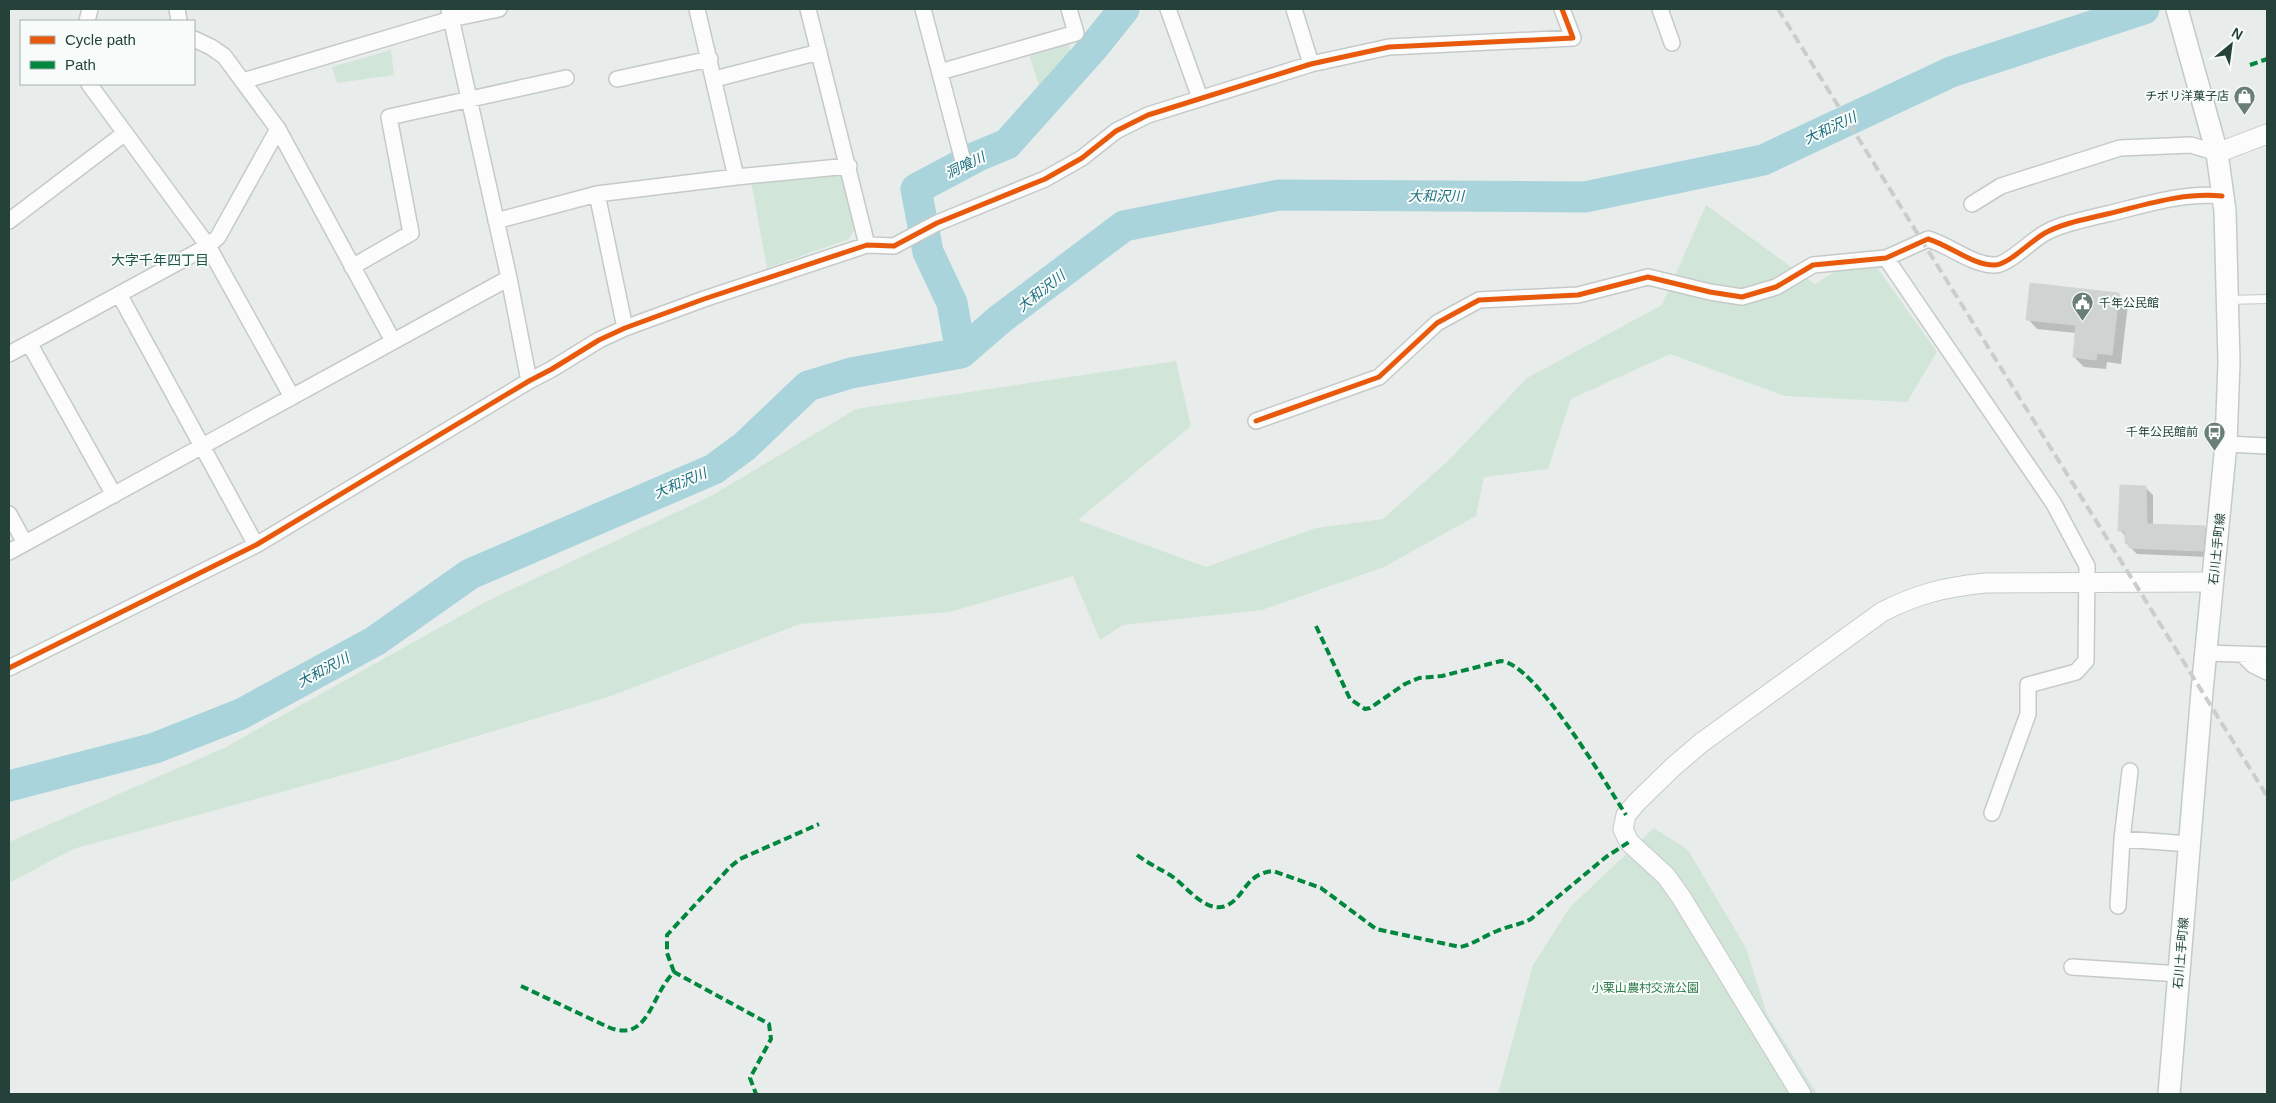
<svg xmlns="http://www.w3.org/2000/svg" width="2276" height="1103" viewBox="0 0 2276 1103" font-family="Arial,'Noto Sans JP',sans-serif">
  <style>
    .green { fill: #d1e6d8 }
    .shadow { fill: #0003 }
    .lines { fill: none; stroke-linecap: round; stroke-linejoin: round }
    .river { stroke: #a9d4db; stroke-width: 31 }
    .building { fill: #cfd4d2; stroke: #d1d6d4 }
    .service-casing { stroke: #c5cac8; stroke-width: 10 }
    .minor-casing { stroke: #c5cac8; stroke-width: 18 }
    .tertiary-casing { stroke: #c5cac8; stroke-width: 21 }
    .secondary-casing { stroke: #c3cbc8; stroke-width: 24 }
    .service { stroke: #fcfcfc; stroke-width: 8 }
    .minor { stroke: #fcfcfc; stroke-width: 15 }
    .tertiary { stroke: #fcfcfc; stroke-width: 19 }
    .secondary { stroke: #fcfcfc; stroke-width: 21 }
    .rail { stroke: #c9cdcc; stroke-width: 4; stroke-dasharray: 10 5; stroke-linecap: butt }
    .quiet { stroke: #00873e; stroke-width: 4; stroke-dasharray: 8 4; stroke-linecap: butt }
    .cycleway-casing { stroke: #f7fbf9; stroke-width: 8 }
    .cycleway { stroke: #e8590c; stroke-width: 5 }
    .labels { text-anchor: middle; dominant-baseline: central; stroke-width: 4; stroke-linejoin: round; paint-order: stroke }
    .poi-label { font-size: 12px; fill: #24423a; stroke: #f7fbf9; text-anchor: end }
    .street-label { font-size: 12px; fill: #24423a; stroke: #f7fbf9 }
    .park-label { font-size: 12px; fill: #2d7a4b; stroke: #f7fbf9 }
    .water-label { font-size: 14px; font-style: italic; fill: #1c6f80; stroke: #f7fbf9 }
    .neighbourhood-label { font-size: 14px; fill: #1f5548; stroke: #f7fbf9 }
  </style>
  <rect width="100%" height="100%" fill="#e8edeb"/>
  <path class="green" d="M1068,43L1074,63L1042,95L1029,54Z
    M391,50L394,75L337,83L332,67Z
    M834,173L846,178L857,225L849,239L767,268L751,181Z
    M1706,205L1815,284L1866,252L1937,352L1907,402L1785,396L1670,354L1571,399L1548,469L1484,477L1476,516L1384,567L1262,610L1123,625L1100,640L1073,576L950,612L800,624L608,697L387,763L73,849L9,883V842L226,747L487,601L711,496L856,409L1176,361L1191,426L1078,520L1206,567L1316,528L1383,519L1450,459L1527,378L1662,305Z
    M1654,828L1688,850L1746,948L1767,1014L1817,1094H1498L1533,965L1570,907Z"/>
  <path class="shadow" d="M2118,294L2128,304L2121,364L2107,362L2106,369L2084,367L2074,357L2076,333L2037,329L2028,319Z
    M2146,488L2153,495V525L2205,527L2212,534L2210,557L2137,554L2126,543V537L2120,530Z"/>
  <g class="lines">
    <path class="river" d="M961,353L952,303L928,252L916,189L978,156L1007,144L1092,49L1124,9
      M9,786L155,748L241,714L375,641L470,574L714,469L745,446L808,386L851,373L961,353L999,320L1124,226L1279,195L1585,197L1763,160L1951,72L2144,9"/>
  </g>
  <path class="building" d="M2030,283L2119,293L2112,355L2097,353L2096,360L2073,357L2076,325L2026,320Z
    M2120,485L2146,486L2147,524L2205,526L2203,551L2129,548V543H2125V531H2118Z"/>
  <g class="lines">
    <defs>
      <path id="service" d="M2228,300L2267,299"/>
      <path id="minor" d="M177,9L179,21
        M449,9L509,278L529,381
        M697,9L736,177
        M808,9L867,245
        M923,9L963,161
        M1168,9L1200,98
        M1294,9L1311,64
        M1660,9L1672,43
        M87,21L90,9
        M194,39L211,47L224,56L278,129L393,341
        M940,72L1076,33L1069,9
        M617,79L710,59
        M715,79L819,52
        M243,81L451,19L499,9
        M89,84L208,246L292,397
        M597,194L625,328
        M1972,204L2001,186L2120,148L2191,145L2217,153
        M9,221L125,133
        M496,221L597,194L736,177L849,166
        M1886,258L2054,504L2087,566L2086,661L2076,672L2028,685V714L1992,813
        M352,267L411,233L389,117L566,78
        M119,294L256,545
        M29,343L114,495
        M9,354L208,246L218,237L278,129
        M1256,421L1379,377L1437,323L1479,300L1578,295L1648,277L1710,292L1742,297L1776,287L1813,265L1886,258L1928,239C1949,245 1974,266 1995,265C2008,265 2032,240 2045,233C2063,223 2087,219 2107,214C2145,205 2183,192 2222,196
        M2226,444L2267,446
        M9,514L25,543
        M9,552L509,278
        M2207,653L2267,655
        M2242,654L2253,665L2267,672
        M9,668L256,545L529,381L552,369L599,340L625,328L704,299L867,245L894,246L937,223L1045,179L1082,158L1116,131L1148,115L1311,64L1389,47L1573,38L1562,9
        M2122,839L2190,844
        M2118,906L2122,839L2130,771
        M2072,967L2180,974"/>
      <path id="tertiary" d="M2217,153L2267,134
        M1801,1094L1681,897L1666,876L1629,842L1623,829L1626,815L1636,803L1673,767L1701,743L1882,612C1917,594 1945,587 1985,583L2213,582"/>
      <path id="secondary" d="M2169,1094L2202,691L2226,444L2229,362L2225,211L2217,153L2177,9"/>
    </defs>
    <use href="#service" class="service-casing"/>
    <use href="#minor" class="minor-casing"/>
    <use href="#tertiary" class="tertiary-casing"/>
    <use href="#secondary" class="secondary-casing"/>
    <use href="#service" class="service"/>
    <use href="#minor" class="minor"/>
    <use href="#tertiary" class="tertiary"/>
    <use href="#secondary" class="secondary"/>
    <path class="rail" d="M1778,9L2267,796"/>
    <path class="quiet" d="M2250,65L2267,59
      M1316,626L1350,699L1365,709L1370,708L1405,684L1419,678L1442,676L1501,661C1535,663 1606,784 1626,815
      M1137,855C1148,863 1158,868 1170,875C1185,884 1206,916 1228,905C1246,895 1245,874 1273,871L1321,888L1376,929L1460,947C1474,944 1484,936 1497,931C1508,926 1520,925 1531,919L1606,857L1629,842
      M674,972L667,953V935L730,867L740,859L819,824
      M521,986L608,1027C649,1044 650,996 674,972L769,1024L771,1039L750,1078L756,1094"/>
    <defs>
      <path id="cycleway" d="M1256,421L1379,377L1437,323L1479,300L1578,295L1648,277L1710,292L1742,297L1776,287L1813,265L1886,258L1928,239C1949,245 1974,266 1995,265C2008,265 2032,240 2045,233C2063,223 2087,219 2107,214C2145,205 2183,192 2222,196
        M9,668L256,545L529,381L552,369L599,340L625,328L704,299L867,245L894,246L937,223L1045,179L1082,158L1116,131L1148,115L1311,64L1389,47L1573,38L1562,9"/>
    </defs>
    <use href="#cycleway" class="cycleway-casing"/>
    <use href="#cycleway" class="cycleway"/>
  </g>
  <defs>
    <symbol id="shop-pin" viewBox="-11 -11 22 30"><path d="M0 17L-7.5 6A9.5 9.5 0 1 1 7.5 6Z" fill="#697e78" stroke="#f7fbf9"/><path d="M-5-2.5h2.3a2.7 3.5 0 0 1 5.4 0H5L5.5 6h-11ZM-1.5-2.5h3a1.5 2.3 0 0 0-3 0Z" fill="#fff"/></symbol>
    <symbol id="civic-pin" viewBox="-11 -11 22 30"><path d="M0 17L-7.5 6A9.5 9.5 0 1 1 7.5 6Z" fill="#697e78" stroke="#f7fbf9"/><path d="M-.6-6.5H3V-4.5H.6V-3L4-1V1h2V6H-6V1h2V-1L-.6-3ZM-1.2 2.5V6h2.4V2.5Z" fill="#fff"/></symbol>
    <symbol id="bus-pin" viewBox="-11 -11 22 30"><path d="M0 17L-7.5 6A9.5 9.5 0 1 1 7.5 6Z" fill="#697e78" stroke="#f7fbf9"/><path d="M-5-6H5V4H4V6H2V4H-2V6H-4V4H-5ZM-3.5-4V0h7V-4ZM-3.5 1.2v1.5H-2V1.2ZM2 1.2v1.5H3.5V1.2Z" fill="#fff"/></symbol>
  </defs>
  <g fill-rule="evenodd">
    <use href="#shop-pin" x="2232" y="84" width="25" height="34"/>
    <use href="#civic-pin" x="2070" y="290" width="25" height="34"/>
    <use href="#bus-pin" x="2202" y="420" width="25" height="34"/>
  </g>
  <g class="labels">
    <g class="poi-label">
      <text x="2229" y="96">チボリ洋菓子店</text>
      <text x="2099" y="303" text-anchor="start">千年公民館</text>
      <text x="2198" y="432">千年公民館前</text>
    </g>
    <g class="street-label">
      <text transform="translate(2217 549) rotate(-84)">石川土手町線</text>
      <text transform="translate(2181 953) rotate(-85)">石川土手町線</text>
    </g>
    <g class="park-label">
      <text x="1645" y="988">小栗山農村交流公園</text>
    </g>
    <g class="water-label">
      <text transform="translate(1830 128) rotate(-25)">大和沢川</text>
      <text transform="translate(965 165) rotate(-26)">洞喰川</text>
      <text x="1436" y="196">大和沢川</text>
      <text transform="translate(1041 291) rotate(-38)">大和沢川</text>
      <text transform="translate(680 483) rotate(-23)">大和沢川</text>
      <text transform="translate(323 670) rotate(-28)">大和沢川</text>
    </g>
    <g class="neighbourhood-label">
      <text x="160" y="260">大字千年四丁目</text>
    </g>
  </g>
  <rect width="2276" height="1103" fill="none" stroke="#24423a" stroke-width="20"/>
  <rect x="20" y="20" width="175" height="65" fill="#f7fbf9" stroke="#a3b1ad"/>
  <rect x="30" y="36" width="25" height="8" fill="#e8590c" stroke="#a3b1ad"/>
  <text x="65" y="45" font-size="15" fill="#24423a">Cycle path</text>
  <rect x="30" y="61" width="25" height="8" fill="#00873e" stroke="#a3b1ad"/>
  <text x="65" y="70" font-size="15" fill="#24423a">Path</text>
  <g transform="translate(2231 45) rotate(29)" stroke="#f7fbf9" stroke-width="4" paint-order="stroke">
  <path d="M0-4L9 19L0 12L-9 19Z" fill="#24423a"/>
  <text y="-8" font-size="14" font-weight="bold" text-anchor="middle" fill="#24423a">N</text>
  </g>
</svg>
